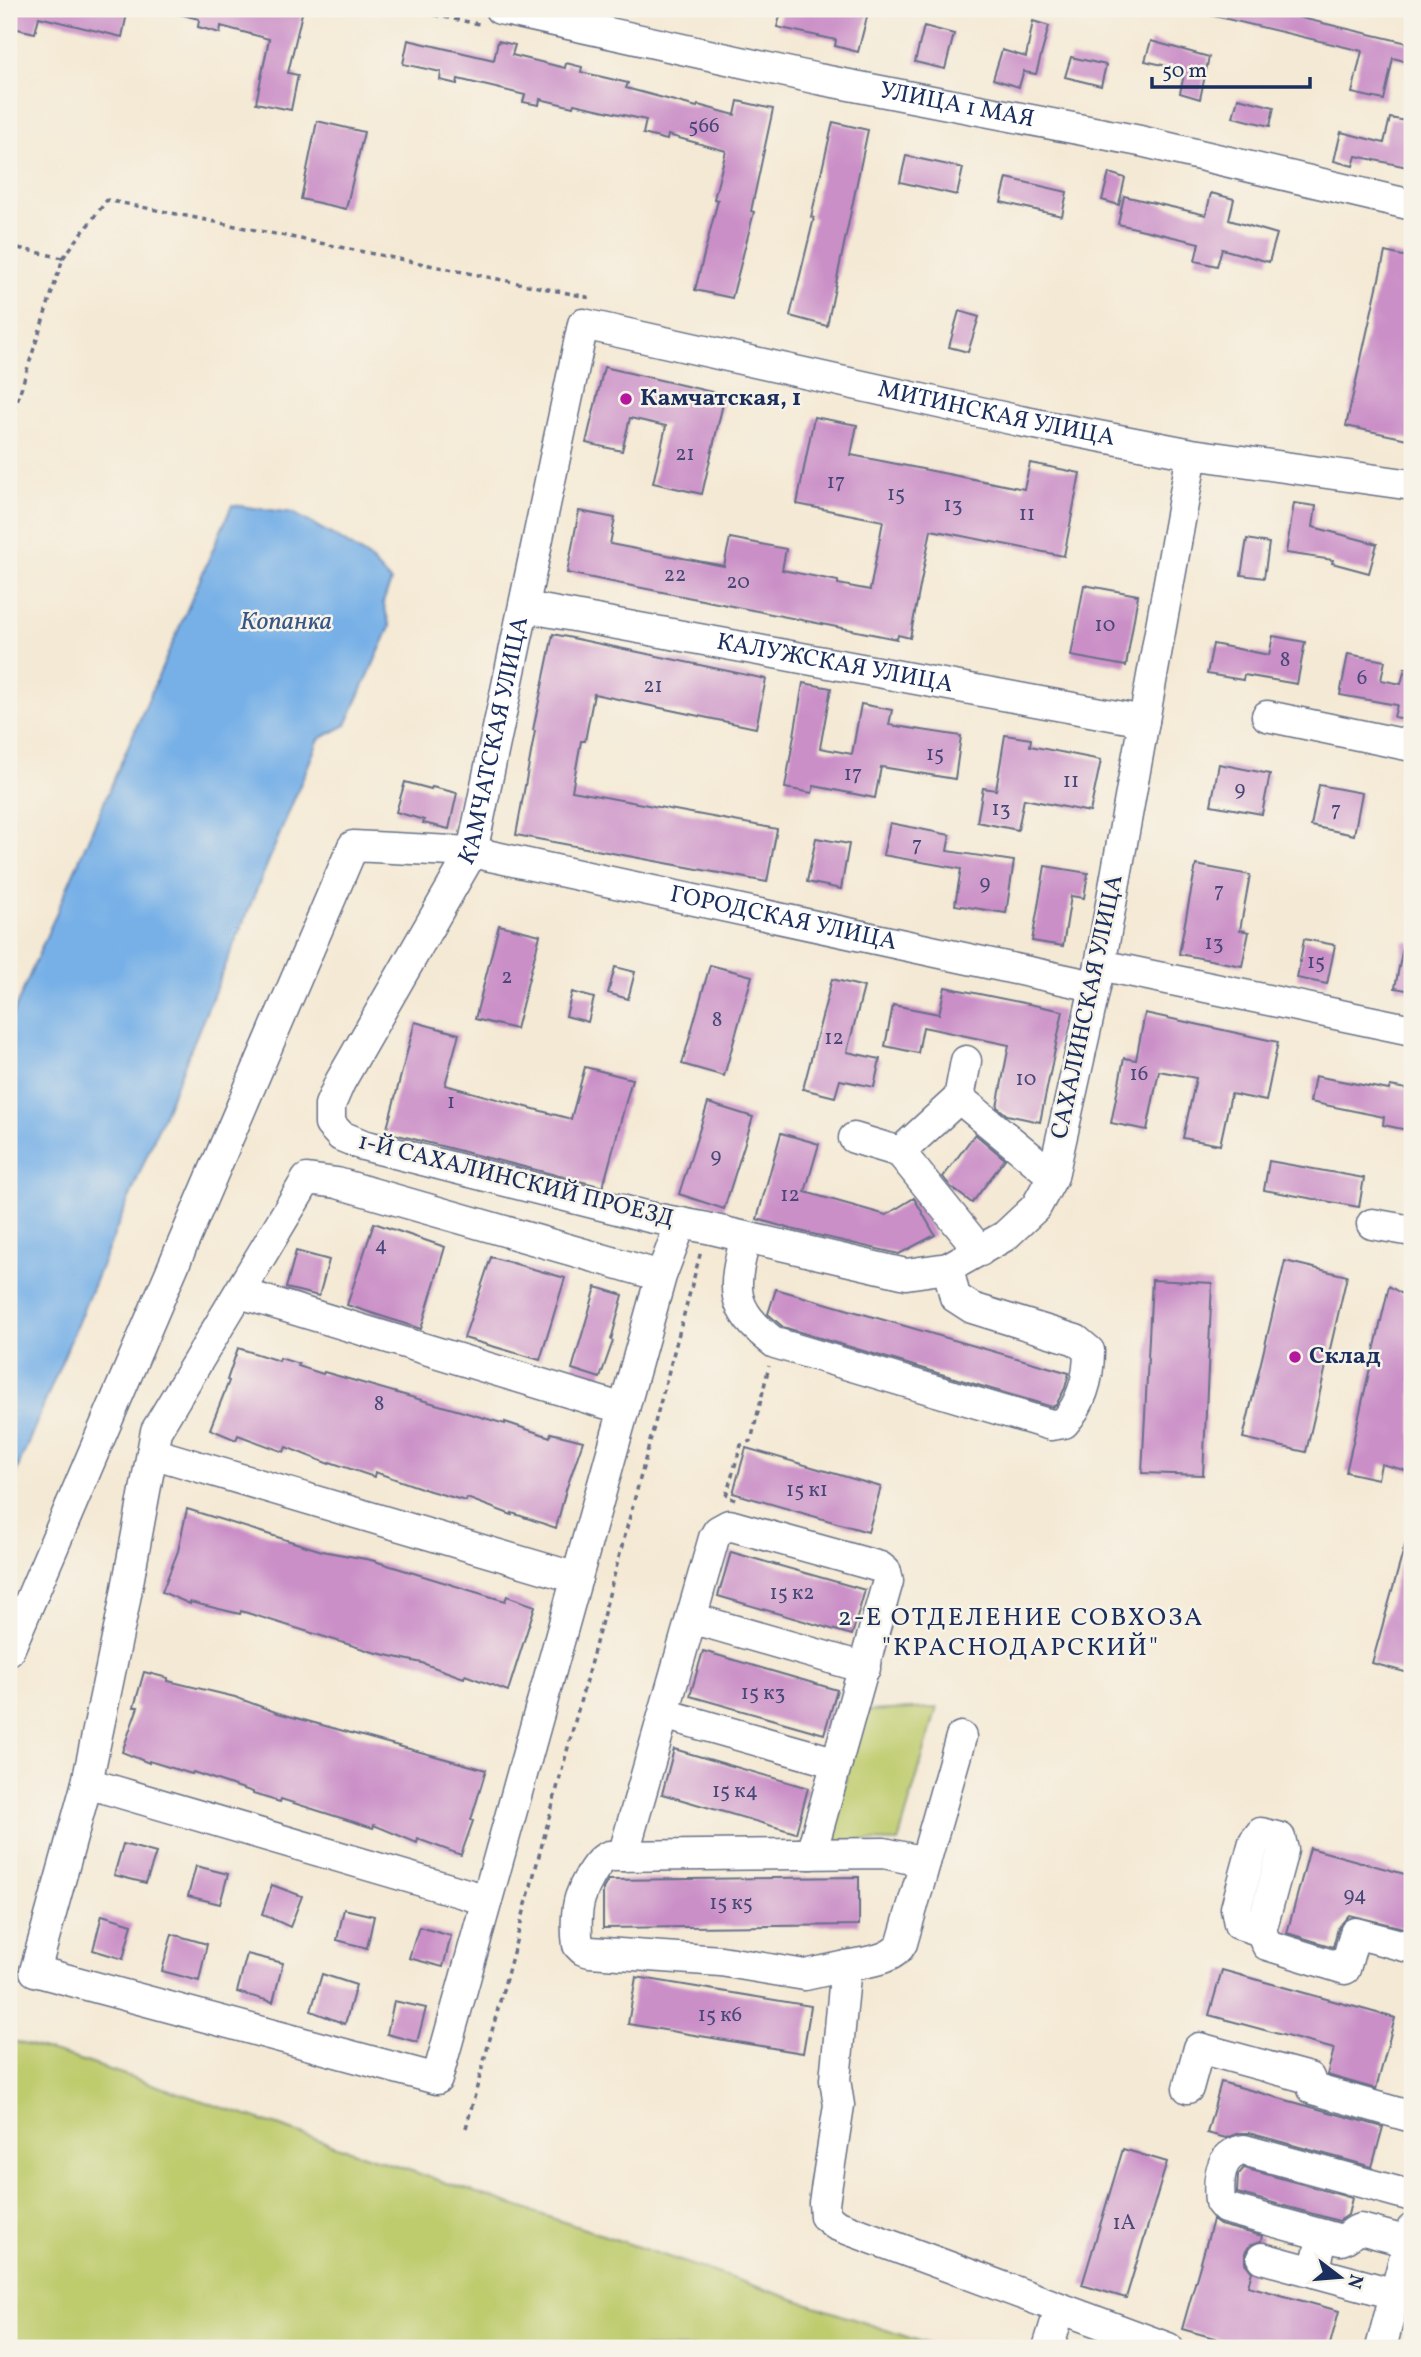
<svg xmlns="http://www.w3.org/2000/svg" width="1421" height="2357" viewBox="0 0 1421 2357" font-family="Vollkorn,serif">
  <style>
    .green { fill: #bfcc6e; stroke: #6d7e66; stroke-width: 2 }
    .water { fill: #77b0e7; stroke: #4970a2; stroke-width: 2 }
    .building { fill: #ca8fc7 }
    .lines { fill: none; stroke-linecap: round; stroke-linejoin: round }
    .minor-casing { stroke: #677087; stroke-width: 33 }
    .path { stroke: #677087; stroke-width: 3.5; stroke-dasharray: 5 5; stroke-linecap: butt }
    .minor { stroke: #fff; stroke-width: 30 }
    .poi-dot { fill: #b5179e; stroke: #f7f3e8; stroke-width: 2.5 }
    .labels { text-anchor: middle; dominant-baseline: central; stroke-width: 5; stroke-linejoin: round; paint-order: stroke }
    .number-label { font-size: 21px; fill: #474778 }
    .street-label { font-size: 24px; fill: #1b2f5e; stroke: #f7f3e8 }
    .poi-label { font-size: 24px; font-weight: bold; fill: #1b2f5e; stroke: #f7f3e8; text-anchor: start }
    .water-label { font-size: 26px; font-style: italic; fill: #375687; stroke: #f7f3e8 }
    .neighbourhood-label { font-size: 26px; letter-spacing: 2px; fill: #1b2f5e; stroke: #f7f3e8 }
  </style>
  <rect width="100%" height="100%" fill="#f7f3e8"/>
  <filter id="ink" filterUnits="userSpaceOnUse"><feTurbulence type="fractalNoise" baseFrequency=".0143" numOctaves="2"/><feDisplacementMap in="SourceGraphic" scale="14" xChannelSelector="R" yChannelSelector="G"/><feConvolveMatrix kernelMatrix="1 2 1 2 8 2 1 2 1" color-interpolation-filters="sRGB"/></filter>
  <filter id="wash" filterUnits="userSpaceOnUse"><feTurbulence type="fractalNoise" baseFrequency=".00686" numOctaves="4" result="noise"/><feDisplacementMap in="SourceGraphic" scale="28" xChannelSelector="R" yChannelSelector="G"/><feGaussianBlur stdDeviation="1.57" result="paint"/><feColorMatrix in="noise" values="0 0 0 0 0 0 0 0 0 0 0 0 0 0 0 0 0 1.4 0 .05"/><feComposite in="paint" operator="in"/></filter>
  <g filter="url(#wash)">
    <rect width="100%" height="100%" fill="#f4e9d4"/>
    <path class="green" d="M937,1708L898,1842L835,1840L830,1834L865,1711Z
      M9,2040L80,2060L940,2348H9Z"/>
    <path class="water" d="M232,505L293,513L340,539L369,558L391,582L383,602L390,627L346,725L319,739L9,1489V1023Z"/>
    <g id="blocks">
      <path class="building" d="M13,9H128L122,37L39,17L35,33L9,27Z
        M180,9H303L288,73L298,75L291,110L256,103L269,39L221,26L220,33L198,27L199,19L179,14Z
        M782,9H869L858,52L835,46L836,40L777,27Z
        M1211,9H1263L1412,44V63L1393,58L1384,100L1352,93L1362,51L1210,15Z
        M1033,21L1049,26L1036,74L1024,72V70L1019,87L993,79L1002,50L1026,57Z
        M924,26L954,34L945,69L915,62Z
        M408,40L494,60L498,41L515,45L512,55L565,68L566,63L582,67L581,72L628,83L626,88L697,107L698,105L735,115L738,101L773,109L751,211L754,212L732,298L695,290L718,200L714,199L726,151L668,135L667,140L643,134L646,120L574,104L573,107L540,99L539,105L523,102L525,95L458,79L457,84L440,80L441,72L403,64Z
        M1151,41L1209,57L1200,99L1180,93L1185,70L1145,61Z
        M1071,57L1106,65L1101,86L1065,77Z
        M1238,98L1274,107L1270,126L1233,117Z
        M1390,118L1412,122V168L1356,156L1353,166L1334,161L1341,132L1384,143Z
        M317,121L364,132L346,209L301,199Z
        M833,122L868,130L827,326L790,316L814,218L811,217Z
        M906,156L963,168L957,195L900,182Z
        M1109,173L1125,178L1119,205L1102,200Z
        M1007,178L1067,192L1062,216L1001,202Z
        M1211,193L1234,199L1229,220L1277,234L1269,262L1222,249L1217,266L1195,261L1199,243L1118,224L1124,196L1206,215Z
        M1385,252L1412,258V440L1346,426Z
        M959,311L979,317L968,352L949,347Z
        M604,367L725,395L702,494L653,483L666,426L630,418L622,451L586,443Z
        M814,417L857,425L851,455L1024,489L1030,463L1080,473L1064,556L931,530L910,638L898,635L897,639L567,573L579,511L615,518L610,544L724,566L730,538L786,549L782,570L838,581V584L870,590L883,521L797,504Z
        M1294,503L1316,506L1313,527L1377,544L1369,573L1332,563L1333,560L1286,553Z
        M1247,539L1269,543L1264,578L1241,575Z
        M1084,585L1138,595L1126,666L1071,656Z
        M553,634L766,679L756,728L594,694L585,741H581L572,791L777,829L767,882L516,835L535,731L533,730Z
        M1273,636L1305,642L1297,684L1244,675L1243,680L1207,674L1213,644L1269,655Z
        M1348,654L1385,661L1381,680L1401,684L1405,668H1412V720L1394,717L1397,705L1340,695Z
        M803,683L831,688L820,748L852,754L861,704L892,710L889,725L961,736L955,779L881,767L875,798L814,786L812,793L785,788Z
        M1005,735L1031,739L1030,746L1101,760L1090,812L1024,799L1018,830L977,822L983,788L996,790Z
        M1219,764L1270,774L1262,814L1211,805Z
        M405,782L431,789L432,787L457,793L449,829L423,823L424,820L396,812Z
        M1319,785L1362,793L1354,835L1311,826Z
        M890,823L950,835L947,851L1014,861L1006,913L955,905L961,869L883,855Z
        M816,838L849,844L841,889L807,882Z
        M1196,865L1250,875L1240,930L1249,932L1242,966L1179,954Z
        M1045,866L1088,873L1084,898L1071,896L1063,946L1032,941Z
        M499,925L540,935L516,1029L475,1019Z
        M1304,939L1335,945L1327,984L1297,978Z
        M1404,941L1412,942V991L1395,988Z
        M710,965L752,976L724,1076L682,1064Z
        M615,967L635,972L628,999L608,993Z
        M832,979L864,987L847,1052L880,1059L874,1087L840,1080L835,1097L803,1089Z
        M945,987L1063,1011L1040,1122L1007,1115L997,1107L1009,1045L923,1027L918,1053L885,1046L893,1005L939,1014Z
        M572,992L594,998L588,1022L566,1016Z
        M1145,1013L1278,1042L1266,1101L1231,1094L1220,1145L1183,1138L1196,1078L1159,1071L1147,1130L1111,1123L1124,1058L1136,1060Z
        M415,1022L459,1034L445,1085L571,1119L585,1067L632,1079L603,1187L386,1132Z
        M1315,1076L1389,1090L1390,1086L1412,1090V1131L1383,1125L1384,1117L1310,1102Z
        M708,1103L753,1117L724,1209L679,1194Z
        M781,1133L819,1144L805,1192L886,1215L914,1198L935,1235L899,1254L791,1229L757,1219Z
        M975,1134L1005,1159L972,1203L951,1187L943,1177Z
        M1269,1161L1364,1178L1359,1207L1264,1190Z
        M374,1223L445,1247L421,1329L347,1305Z
        M296,1251L329,1260L319,1296L286,1288Z
        M491,1257L565,1278L540,1360L464,1338Z
        M1285,1261L1347,1276L1306,1452L1243,1438Z
        M1152,1280L1212,1283L1203,1475L1142,1473Z
        M1389,1286L1412,1300V1472L1381,1464L1378,1479L1346,1472Z
        M596,1287L623,1295L611,1340L613,1341L600,1378L572,1369Z
        M776,1289L1069,1373L1065,1388L1056,1405L1052,1407L783,1327L768,1314Z
        M238,1348L279,1361L280,1358L299,1364L298,1366L323,1374L324,1372L505,1424V1422L550,1437L551,1433L583,1441L566,1490L556,1528L512,1513V1515L467,1498L466,1501L430,1491L375,1472L374,1477L330,1462L329,1464L286,1447L284,1452L238,1435L236,1440L210,1429L229,1381L227,1380Z
        M746,1448L881,1487L868,1532L733,1493Z
        M187,1509L322,1551L371,1560L505,1601L507,1596L535,1606L508,1691L465,1675L464,1678L422,1663L373,1652L241,1611L240,1614L190,1602V1604L162,1592L178,1551Z
        M1407,1538L1412,1539V1674L1372,1663Z
        M731,1552L865,1590L852,1635L718,1596Z
        M703,1651L837,1690L824,1734L690,1696Z
        M144,1672L168,1678V1681L235,1697L278,1713L486,1770L471,1820L473,1821L461,1855L418,1839L417,1843L374,1825L373,1828L281,1799L280,1802L253,1794V1792L193,1772L192,1774L149,1761V1763L122,1752L138,1707H134Z
        M674,1749L808,1788L796,1833L662,1794Z
        M123,1844L156,1853L146,1883L114,1875Z
        M1310,1848L1412,1876V1930L1349,1915L1338,1928L1333,1947L1287,1933Z
        M196,1866L228,1874L220,1904L188,1896Z
        M859,1877V1925L603,1928V1889L608,1880Z
        M272,1885L302,1896L290,1927L262,1914Z
        M344,1909L374,1916L367,1948L337,1940Z
        M102,1915L132,1924L123,1959L93,1950Z
        M419,1927L451,1936L443,1967L409,1958Z
        M172,1934L207,1944L199,1981L162,1971Z
        M247,1954L283,1963L273,2002L237,1992Z
        M1222,1970L1395,2018L1376,2089L1327,2075L1334,2049L1209,2015Z
        M322,1974L356,1985L345,2024L311,2011Z
        M636,1977L811,2006L803,2053L628,2024Z
        M394,2001L426,2008L417,2042L387,2034Z
        M1221,2082L1383,2127L1372,2167L1249,2133H1239L1226,2138L1207,2133Z
        M1123,2149L1167,2162L1126,2298L1082,2285Z
        M1244,2168L1352,2198L1348,2215L1339,2221L1237,2193L1238,2175Z
        M1213,2220L1220,2225L1262,2236L1261,2241L1250,2245L1245,2253V2263L1252,2272L1248,2286L1339,2311L1329,2348H1250L1182,2329Z"/>
    </g>
  </g>
  <g filter="url(#ink)">
    <use href="#blocks" fill-opacity="0" stroke="#677087" stroke-width="2"/>
    <g class="lines">
      <defs>
        <g id="minor">
          <path id="s1" d="M500,9L818,79L1140,141L1412,205"/>
          <path id="s2" d="M1192,454L1100,965L1053,1176L1036,1207L1005,1236L948,1268L906,1274L707,1228L649,1217L363,1145L341,1136L330,1124V1105L340,1082L472,852L583,324L1020,421L1192,454L1412,485"/>
          <path id="s3" d="M525,607L1144,721"/>
          <path d="M1267,716L1412,746"/>
          <path d="M1100,965L1412,1030"/>
          <path d="M959,1098L966,1061"/>
          <path d="M854,1138L900,1152"/>
          <path d="M1372,1224L1412,1231"/>
          <path d="M746,1237C732,1289 729,1308 775,1343L1051,1425L1064,1423C1082,1403 1089,1378 1089,1351L1076,1340L972,1308L955,1297L948,1268"/>
          <path d="M980,1251L900,1152L959,1098L1053,1176"/>
          <path d="M661,1276L337,1183L307,1179L156,1431L123,1610L87,1783L35,1971L437,2079L661,1276L681,1223"/>
          <path d="M240,1293L624,1409"/>
          <path d="M152,1453L577,1578"/>
          <path d="M691,1618L865,1668"/>
          <path id="s4" d="M9,1650L353,846L472,852L1094,986"/>
          <path d="M664,1714L837,1763"/>
          <path d="M961,1737L902,1943C893,1961 864,1962 846,1966L835,2080L839,2105L824,2203L825,2216L836,2225L1168,2348"/>
          <path d="M87,1783L487,1900"/>
          <path d="M623,1856L714,1538L718,1531L729,1525L880,1567L886,1572L888,1581L811,1854"/>
          <path d="M1261,1931L1239,1924L1236,1908L1254,1842L1261,1833L1280,1838L1283,1850L1261,1931L1267,1945L1345,1969L1355,1933L1412,1948"/>
          <path d="M846,1966L805,1975L721,1961L590,1952L583,1950L578,1945C576,1931 576,1911 580,1898C584,1886 596,1860 609,1856L884,1853L925,1862"/>
          <path d="M1188,2088L1199,2048L1309,2078L1313,2089L1412,2117"/>
          <path d="M1409,2242L1360,2229C1352,2231 1349,2238 1341,2240L1225,2208L1220,2202C1218,2181 1218,2154 1244,2150L1412,2196"/>
          <path d="M1262,2258L1314,2272L1323,2235"/>
          <path d="M1314,2272L1395,2294"/>
          <path d="M1048,2348L1060,2309"/>
          <path d="M1381,2348L1412,2229"/>
        </g>
      </defs>
      <use href="#minor" class="minor-casing"/>
      <path class="path" d="M405,9L479,24
        M9,246L63,258L9,426
        M63,258L107,200L587,297V299
        M735,1500L726,1496L741,1445L751,1441L769,1366
        M466,2128L701,1251"/>
      <use href="#minor" class="minor"/>
    </g>
  </g>
  <g class="poi-dot">
    <circle cx="626" cy="399" r="7"/>
    <circle cx="1295" cy="1357" r="7"/>
  </g>
  <g class="labels">
    <g class="number-label">
      <text x="704" y="126">566</text>
      <text x="685" y="454">21</text>
      <text x="836" y="482">17</text>
      <text x="896" y="494">15</text>
      <text x="953" y="505">13</text>
      <text x="1027" y="514">11</text>
      <text x="675" y="575">22</text>
      <text x="738" y="582">20</text>
      <text x="1105" y="625">10</text>
      <text x="1285" y="660">8</text>
      <text x="1362" y="678">6</text>
      <text x="653" y="686">21</text>
      <text x="935" y="754">15</text>
      <text x="853" y="774">17</text>
      <text x="1071" y="781">11</text>
      <text x="1240" y="789">9</text>
      <text x="1001" y="809">13</text>
      <text x="1336" y="810">7</text>
      <text x="917" y="845">7</text>
      <text x="985" y="883">9</text>
      <text x="1219" y="891">7</text>
      <text x="1214" y="943">13</text>
      <text x="1316" y="962">15</text>
      <text x="507" y="977">2</text>
      <text x="717" y="1020">8</text>
      <text x="834" y="1038">12</text>
      <text x="1139" y="1074">16</text>
      <text x="1026" y="1079">10</text>
      <text x="451" y="1102">1</text>
      <text x="716" y="1156">9</text>
      <text x="790" y="1195">12</text>
      <text x="381" y="1245">4</text>
      <text x="379" y="1404">8</text>
      <text x="807" y="1490">15 к1</text>
      <text x="792" y="1593">15 к2</text>
      <text x="763" y="1693">15 к3</text>
      <text x="735" y="1791">15 к4</text>
      <text x="1355" y="1895">94</text>
      <text x="731" y="1903">15 к5</text>
      <text x="720" y="2015">15 к6</text>
      <text x="1124" y="2223">1А</text>
    </g>
    <g class="street-label">
      <text stroke="none"><textPath href="#s1" startOffset="467">УЛИЦА 1 МАЯ</textPath></text>
      <text stroke="none"><textPath href="#s2" startOffset="2791">МИТИНСКАЯ УЛИЦА</textPath></text>
      <text stroke="none"><textPath href="#s3" startOffset="315">КАЛУЖСКАЯ УЛИЦА</textPath></text>
      <text stroke="none"><textPath href="#s2" startOffset="1942">КАМЧАТСКАЯ УЛИЦА</textPath></text>
      <text stroke="none"><textPath href="#s4" startOffset="1312">ГОРОДСКАЯ УЛИЦА</textPath></text>
      <text transform="translate(1088 1007) rotate(-78)">САХАЛИНСКАЯ УЛИЦА</text>
      <text transform="translate(516 1181) rotate(14)">1-Й САХАЛИНСКИЙ ПРОЕЗД</text>
    </g>
    <g class="poi-label">
      <text x="640" y="399">Камчатская, 1</text>
      <text x="1309" y="1357">Склад</text>
    </g>
    <g class="water-label">
      <text x="286" y="622">Копанка</text>
    </g>
    <g class="neighbourhood-label">
      <text x="1021" y="1618">2-Е ОТДЕЛЕНИЕ СОВХОЗА<tspan x="1021" dy="30">"КРАСНОДАРСКИЙ"</tspan></text>
    </g>
  </g>
  <rect width="1421" height="2357" fill="none" stroke="#f7f3e8" stroke-width="35"/>
  <g transform="translate(1340 2277) rotate(106)" stroke="#f7f3e8" stroke-width="5" paint-order="stroke">
  <path d="M0-5L12 26L0 18L-12 26Z" fill="#1b2f5e"/>
  <text y="-10" font-size="19" font-weight="bold" text-anchor="middle" fill="#1b2f5e">N</text>
  </g>
  <path d="M1152 77v10h158v-10" fill="none" stroke="#1b2f5e" stroke-width="3.5"/>
  <text x="1162" y="77" font-size="21" fill="#1b2f5e" stroke="#f7f3e8" stroke-width="5" paint-order="stroke">50 m</text>
</svg>
